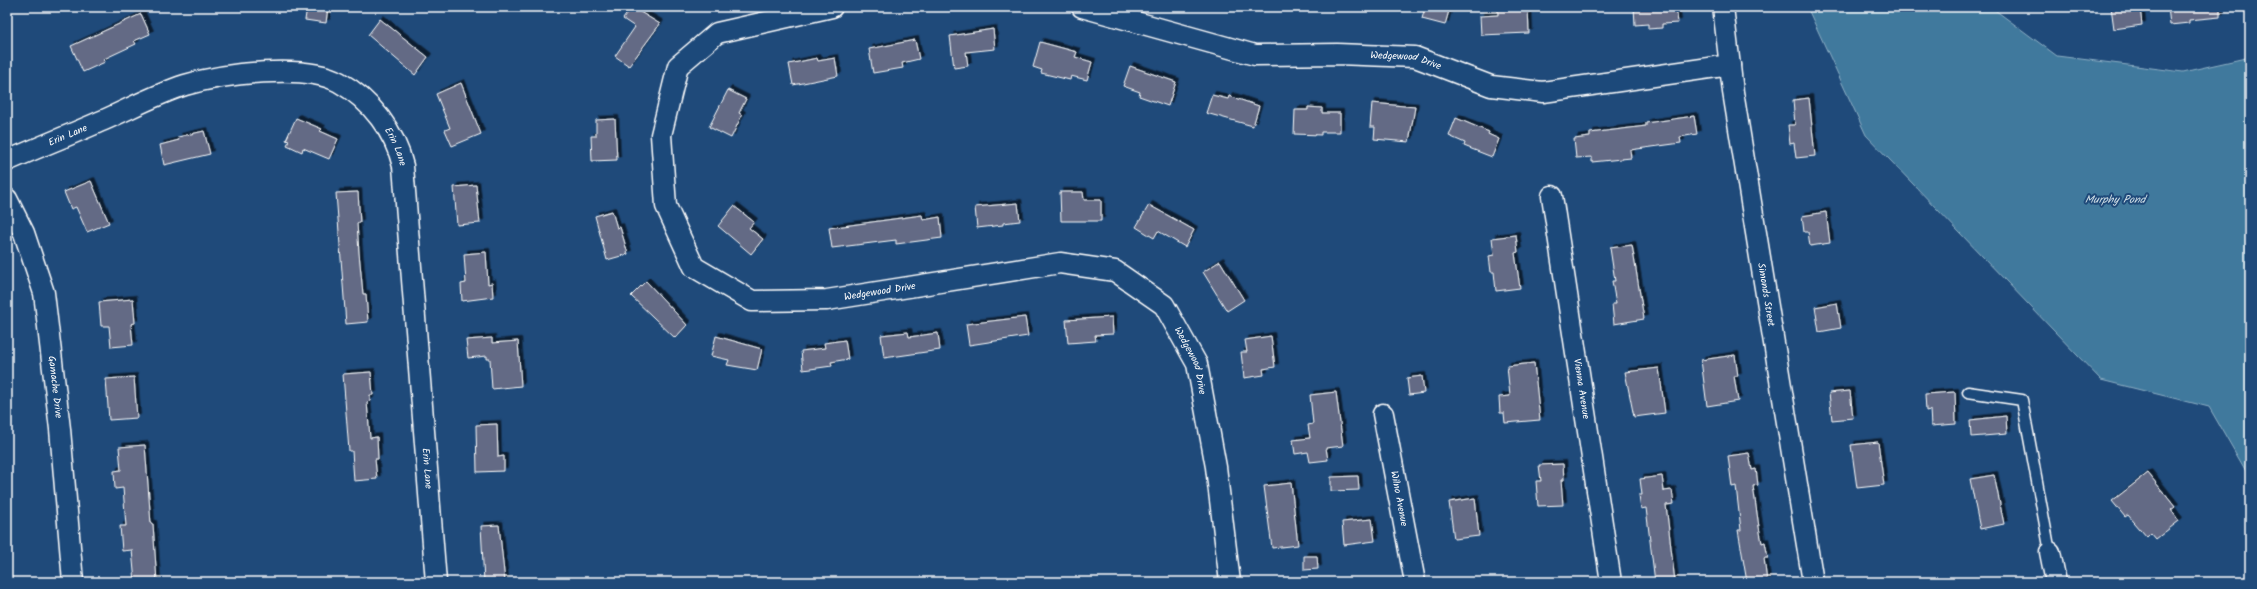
<svg xmlns="http://www.w3.org/2000/svg" width="2257" height="589" viewBox="0 0 2257 589" font-family="Kalam,sans-serif">
  <style>
    .water { fill: #41799d; stroke: #8dafc4 }
    .building { fill: #636b85; stroke: #fff; filter: url(#shadow) }
    .lines { fill: none; stroke-linecap: round; stroke-linejoin: round }
    .service-casing { stroke: #fff; stroke-width: 13 }
    .minor-casing { stroke: #fff; stroke-width: 23 }
    .service { stroke: #1f4a7a; stroke-width: 10 }
    .minor { stroke: #1f4a7a; stroke-width: 20 }
    .labels { text-anchor: middle; dominant-baseline: central; stroke-width: 4; stroke-linejoin: round; paint-order: stroke }
    .street-label { font-size: 10px; fill: #fff; stroke: #1f4a7a }
    .water-label { font-size: 11px; font-style: italic; fill: #d0dee6; stroke: #1f4a7a }
  </style>
  <defs>
    <filter id="shadow"><feDropShadow dx="3.5" dy="-3.5" stdDeviation="0" flood-color="#0009"/></filter>
  </defs>
  <rect width="100%" height="100%" fill="#1f4a7a"/>
  <filter id="ink" filterUnits="userSpaceOnUse"><feTurbulence type="fractalNoise" baseFrequency=".025" numOctaves="2"/><feDisplacementMap in="SourceGraphic" scale="8" xChannelSelector="R" yChannelSelector="G"/><feConvolveMatrix kernelMatrix="1 2 1 2 8 2 1 2 1" color-interpolation-filters="sRGB"/></filter>
  <g filter="url(#ink)">
    <path class="water" d="M1807,7H1994L1995,10L2057,56L2183,72L2250,57V478L2209,407L2101,380L1866,135Z"/>
    <path class="building" d="M307,7H328L326,23L305,20Z
      M632,7L660,24L629,66L615,56L635,27L623,19Z
      M1425,7H1450L1445,25L1422,19Z
      M1528,7L1529,33L1481,35L1480,16L1498,15V8Z
      M1634,7H1676L1678,23L1662,24V28L1648,29V24L1635,25Z
      M2111,7H2140L2142,25L2114,29Z
      M2168,7H2220V17L2189,20V23L2170,25Z
      M141,14L150,34L134,41L136,44L104,59L105,62L83,72L71,46Z
      M380,19L428,57L415,75L368,35Z
      M993,29L995,49L966,52L968,66L954,68L950,36Z
      M915,40L919,59L902,63L903,68L873,73L869,49Z
      M1040,42L1077,52L1075,57L1092,62L1087,80L1071,76L1070,80L1041,73L1042,70L1033,67Z
      M817,58L818,61L835,58L838,76L793,85L789,64Z
      M1130,66L1176,82L1168,106L1139,96L1140,92L1123,86Z
      M461,83L481,134L452,146L445,130L450,128L436,94Z
      M728,90L746,99L739,113L742,115L731,138L709,127Z
      M1212,95L1228,99L1229,96L1259,106L1253,126L1206,113Z
      M1809,98L1815,156L1796,158L1794,143L1790,144L1788,125H1795L1793,100Z
      M1372,103L1415,107L1409,142L1374,139L1375,127H1370Z
      M1308,107L1322,108V113H1340V132H1321V135L1294,134L1295,110H1308Z
      M1694,116L1697,134L1680,137L1681,143L1630,150L1631,158L1592,162V157L1576,158L1574,139L1590,137V133L1646,126V123Z
      M296,118L322,129L320,131L338,139L329,159L303,148L302,152L287,145L289,141L286,140Z
      M1456,118L1489,132L1488,134L1499,139L1492,157L1464,146L1465,143L1449,136Z
      M615,119L617,160L592,161L591,136H596V120Z
      M204,131L210,154L164,165L160,145L179,140L178,137Z
      M91,181L109,223L87,232L76,207L71,209L64,192Z
      M476,185L480,223L457,225L454,187Z
      M358,192L360,223H357L359,253L363,294H366L368,322L346,324L336,193Z
      M1060,192H1083L1084,200H1101V221H1061Z
      M1018,203L1020,221L1003,223V225L977,228L975,207Z
      M1149,205L1194,230L1185,247L1158,231L1154,238L1136,227Z
      M734,206L754,222L749,228L763,239L751,254L718,226Z
      M612,211L617,228L620,227L628,254L607,260L595,216Z
      M1826,212L1830,243L1810,246L1808,232H1804L1802,216Z
      M922,215L923,220L940,217L942,238L896,244V240L832,248L829,228Z
      M1516,235L1518,252L1515,253L1520,288L1496,291L1494,272H1491L1489,256L1494,255L1492,238Z
      M1632,245L1644,319L1614,324L1612,304H1616L1612,281H1615L1610,248Z
      M486,252L488,284L492,283L493,297L462,301L461,284L466,283L464,254Z
      M1220,261L1244,300L1227,311L1203,272Z
      M646,281L687,325L675,338L631,296Z
      M133,299L135,323L131,324L133,345L111,347L109,326H101L99,302Z
      M1837,303L1841,328L1819,332L1815,307Z
      M1025,317L1028,336L969,345L966,324Z
      M1112,317L1113,334L1095,335L1096,341L1068,343L1066,320Z
      M908,332L909,337L938,333L940,350L884,358L881,335Z
      M716,336L762,349L757,370L727,365L729,360L711,356Z
      M1271,336L1275,367L1263,369L1264,375L1244,378L1241,352H1247L1245,340Z
      M492,338V343L518,341L521,386L492,389L490,359H487V356L468,358L466,340Z
      M845,340L848,359L831,362L832,366L803,370L801,351L825,348L824,343Z
      M1735,355L1738,376H1734L1738,401L1707,406L1701,360Z
      M1534,363L1540,420L1505,423L1504,413H1500L1499,397L1510,396L1507,366Z
      M1659,368L1665,413L1634,417L1625,372Z
      M371,372L373,395H370V401L367,402L370,438L377,437L378,459H375L377,479L354,481L352,451H349L343,374Z
      M1422,376L1424,393L1409,395L1407,378Z
      M134,377L137,418L109,420L106,379Z
      M1850,391L1853,418L1832,420L1829,393Z
      M1336,392L1343,446L1326,448L1328,460L1310,462L1308,452L1295,454L1293,440L1310,438L1308,425L1313,424L1310,395Z
      M1955,392L1956,424L1931,426L1930,410L1926,411L1925,394Z
      M2006,416L2007,434L1971,437L1970,420Z
      M497,424L498,457L504,456V471L477,472L476,425Z
      M1878,442L1884,485L1857,488L1851,445Z
      M145,445L151,524H153L157,582H135L132,550L122,551L120,526H126L123,488L115,489L114,471L121,470L119,447Z
      M1749,453L1752,470L1756,469L1758,485L1753,486L1759,527L1762,543L1765,542L1768,558H1764L1767,582H1747L1738,530H1741L1736,486L1732,487L1728,456Z
      M1563,464L1564,480H1561L1563,505L1538,506L1536,481H1541L1539,465Z
      M2148,473L2175,507L2171,510L2179,521L2156,539L2151,533L2147,537L2128,515L2125,517L2112,501Z
      M1994,475L2004,524L1980,529L1970,479Z
      M1358,476L1359,490L1331,491V477Z
      M1662,476L1664,491L1672,490L1674,504L1666,505L1675,582H1655L1646,508L1641,509L1639,495H1642L1640,479Z
      M1291,483L1298,545L1272,548L1264,486Z
      M1475,498L1479,536L1454,539L1449,502Z
      M1372,519L1375,541L1344,545L1342,522Z
      M499,525L505,582H484L481,526Z
      M1304,556H1317L1318,569L1304,570Z"/>
    <g class="lines">
      <defs>
        <path id="service" d="M1968,392L2022,400L2050,552"/>
        <g id="minor">
          <path id="s1" d="M832,7L717,33L678,66L661,135L666,206L694,267L752,301L827,300L1060,263L1115,271L1164,305L1197,364L1216,467L1230,582"/>
          <path id="s2" d="M1082,7L1255,55L1337,54L1415,57L1491,86L1543,92L1730,65"/>
          <path id="s3" d="M1723,7L1733,92L1813,582"/>
          <path id="s4" d="M7,161C39,147 72,134 104,120C131,108 157,94 185,85C222,74 305,63 339,82C371,100 395,132 403,166L436,582"/>
          <path id="s5" d="M1552,196L1611,582"/>
          <path id="s6" d="M7,199L24,233L44,293L60,429L73,582"/>
          <path id="s7" d="M1383,414L1415,582"/>
          <path d="M2050,552L2056,582"/>
        </g>
      </defs>
      <use href="#service" class="service-casing"/>
      <use href="#minor" class="minor-casing"/>
      <use href="#service" class="service"/>
      <use href="#minor" class="minor"/>
    </g>
  </g>
  <g class="labels">
    <g class="street-label">
      <text stroke="none"><textPath href="#s2" startOffset="331">Wedgewood Drive</textPath></text>
      <text stroke="none"><textPath href="#s4" startOffset="66">Erin Lane</textPath></text>
      <text stroke="none"><textPath href="#s4" startOffset="438">Erin Lane</textPath></text>
      <text stroke="none"><textPath href="#s1" startOffset="574">Wedgewood Drive</textPath></text>
      <text stroke="none"><textPath href="#s3" startOffset="291">Simonds Street</textPath></text>
      <text stroke="none"><textPath href="#s1" startOffset="934">Wedgewood Drive</textPath></text>
      <text stroke="none"><textPath href="#s6" startOffset="196">Gamache Drive</textPath></text>
      <text stroke="none"><textPath href="#s5" startOffset="195">Vienna Avenue</textPath></text>
      <text stroke="none"><textPath href="#s4" startOffset="762">Erin Lane</textPath></text>
      <text stroke="none"><textPath href="#s7" startOffset="86">Wilno Avenue</textPath></text>
    </g>
    <g class="water-label">
      <text x="2115" y="200">Murphy Pond</text>
    </g>
  </g>
  <rect width="2257" height="589" fill="none" stroke="#1f4a7a" stroke-width="24"/>
  <rect x="12" y="12" width="2233" height="565" fill="none" stroke="#fff" stroke-width="1.5" filter="url(#ink)"/>
</svg>
